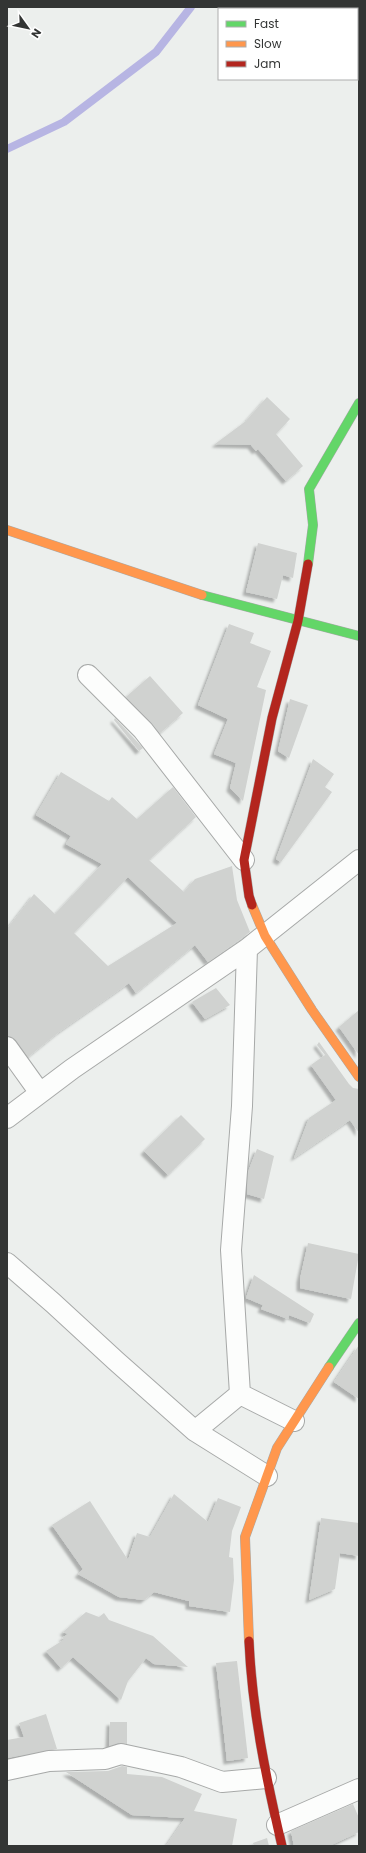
<svg xmlns="http://www.w3.org/2000/svg" width="366" height="1853" viewBox="0 0 366 1853" font-family="Poppins,sans-serif">
  <style>
    .lines { fill: none; stroke-linecap: round; stroke-linejoin: round }
    .stream { stroke: #b7b5e3; stroke-width: 8 }
    .building { fill: #d0d2d0; fill-rule: evenodd; filter: url(#shadow) }
    .street-casing { stroke: #a7a9a8; stroke-width: 22 }
    .fast-casing { stroke: #a7a9a8; stroke-width: 10 }
    .slow-casing { stroke: #a7a9a8; stroke-width: 10 }
    .jam-casing { stroke: #a7a9a8; stroke-width: 10 }
    .street { stroke: #fcfdfc; stroke-width: 20 }
    .fast { stroke: #63d668; stroke-width: 9 }
    .slow { stroke: #ff974d; stroke-width: 9 }
    .jam { stroke: #b3261e; stroke-width: 9 }
  </style>
  <defs>
    <filter id="shadow"><feDropShadow dx="-3.5" dy="3.5" stdDeviation="1" flood-color="#0004"/></filter>
  </defs>
  <rect width="100%" height="100%" fill="#ecefed"/>
  <g class="lines">
    <path class="stream" d="M7,149L64,122L156,52L191,7"/>
  </g>
  <path class="building" d="M267,397L290,419L276,434L303,466L286,481L258,449L256,451L251,445L215,444L246,421Z
    M258,543L297,553L293,578L283,575L277,599L246,592Z
    M229,624L254,633L250,643L271,651L257,687L266,690L243,801L230,788L236,763L214,754L228,719L198,705Z
    M150,676L183,713L160,733L126,697Z
    M290,699L308,705L289,758L278,751Z
    M115,718L143,748L139,751L114,720Z
    M313,759L334,774L325,787L332,792L281,862L276,859Z
    M61,772L109,801L112,797L137,819L173,787L196,817L149,860L184,892L195,879L232,866L237,900L250,932L208,962L195,945L136,993L129,983L59,1032L28,1057L16,1040L7,1036V929L34,894L55,914L102,864L66,844L71,836L36,815ZM128,877L177,923L108,966L74,933Z
    M216,988L230,1005L205,1019L192,1002Z
    M359,1010V1055L339,1027Z
    M319,1042L349,1084L353,1088L359,1089V1133L350,1120L294,1158L309,1118L336,1100L311,1065L325,1055L317,1045Z
    M181,1115L205,1139L168,1175L144,1151Z
    M257,1149L274,1156L264,1199L247,1194L248,1172Z
    M308,1243L359,1254L351,1299L300,1288V1279Z
    M254,1275L314,1314L310,1323L289,1315L288,1319L261,1309L263,1305L246,1298Z
    M359,1345V1399L334,1382Z
    M174,1494L208,1522L218,1498L241,1507L232,1531L229,1557L233,1558L234,1580L230,1612L189,1606V1601L154,1592L144,1600L119,1597L78,1574L83,1569L52,1525L90,1501L128,1560L137,1533L150,1537Z
    M321,1518L359,1523V1556L340,1553L335,1589L309,1600Z
    M86,1612L99,1617L104,1613L109,1620L153,1636L188,1667L154,1664L146,1658L128,1681L121,1700L73,1657L61,1668L46,1651L65,1639L62,1638L68,1634L63,1632Z
    M237,1661L248,1758L227,1761L216,1663Z
    M46,1714L57,1749L7,1758V1740L24,1737L19,1723Z
    M110,1722H127V1744L118,1743L109,1746Z
    M122,1766L127,1767V1774L162,1777L202,1794L194,1811L237,1819L232,1846H166L185,1818L132,1815L66,1772L108,1771Z
    M353,1804L359,1818V1832L329,1846H294L291,1831Z
    M267,1838L269,1846H254L253,1843Z"/>
  <g class="lines">
    <defs>
      <path id="street" d="M88,675L143,730L244,860
        M247,949L242,1106L231,1250L240,1394L294,1421
        M7,1047L40,1093
        M7,1118L72,1069L247,949L359,860
        M7,1263L53,1303L116,1361L195,1431L267,1476
        M195,1431L240,1394
        M7,1770L49,1761L105,1759L121,1754L181,1767L222,1782L266,1778
        M277,1825L359,1789"/>
      <path id="fast" d="M308,564L313,525L309,489L359,403
        M202,595L359,636
        M329,1367L359,1323"/>
      <path id="slow" d="M7,530L202,595
        M252,905L265,936L312,1010L359,1077
        M249,1641L245,1537L277,1448L329,1367"/>
      <path id="jam" d="M252,905L249,896L244,860L272,718L298,621L308,564
        M249,1641C252,1710 266,1778 282,1846"/>
    </defs>
    <use href="#street" class="street-casing"/>
    <use href="#fast" class="fast-casing"/>
    <use href="#slow" class="slow-casing"/>
    <use href="#jam" class="jam-casing"/>
    <use href="#street" class="street"/>
    <use href="#fast" class="fast"/>
    <use href="#slow" class="slow"/>
    <use href="#jam" class="jam"/>
  </g>
  <rect width="366" height="1853" fill="none" stroke="#333534" stroke-width="16"/>
  <rect x="218" y="8" width="140" height="72" fill="#ffffff" stroke="#adaeae"/>
  <rect x="226" y="21" width="20" height="6" fill="#63d668" stroke="#adaeae"/>
  <text x="254" y="28" font-size="12" fill="#333534">Fast</text>
  <rect x="226" y="41" width="20" height="6" fill="#ff974d" stroke="#adaeae"/>
  <text x="254" y="48" font-size="12" fill="#333534">Slow</text>
  <rect x="226" y="61" width="20" height="6" fill="#b3261e" stroke="#adaeae"/>
  <text x="254" y="68" font-size="12" fill="#333534">Jam</text>
  <g transform="translate(28 28) rotate(123)" stroke="#ffffff" stroke-width="3" paint-order="stroke">
  <path d="M0-3L7 15L0 10L-7 15Z" fill="#333534"/>
  <text y="-6" font-size="11" font-weight="bold" text-anchor="middle" fill="#333534">N</text>
  </g>
</svg>
